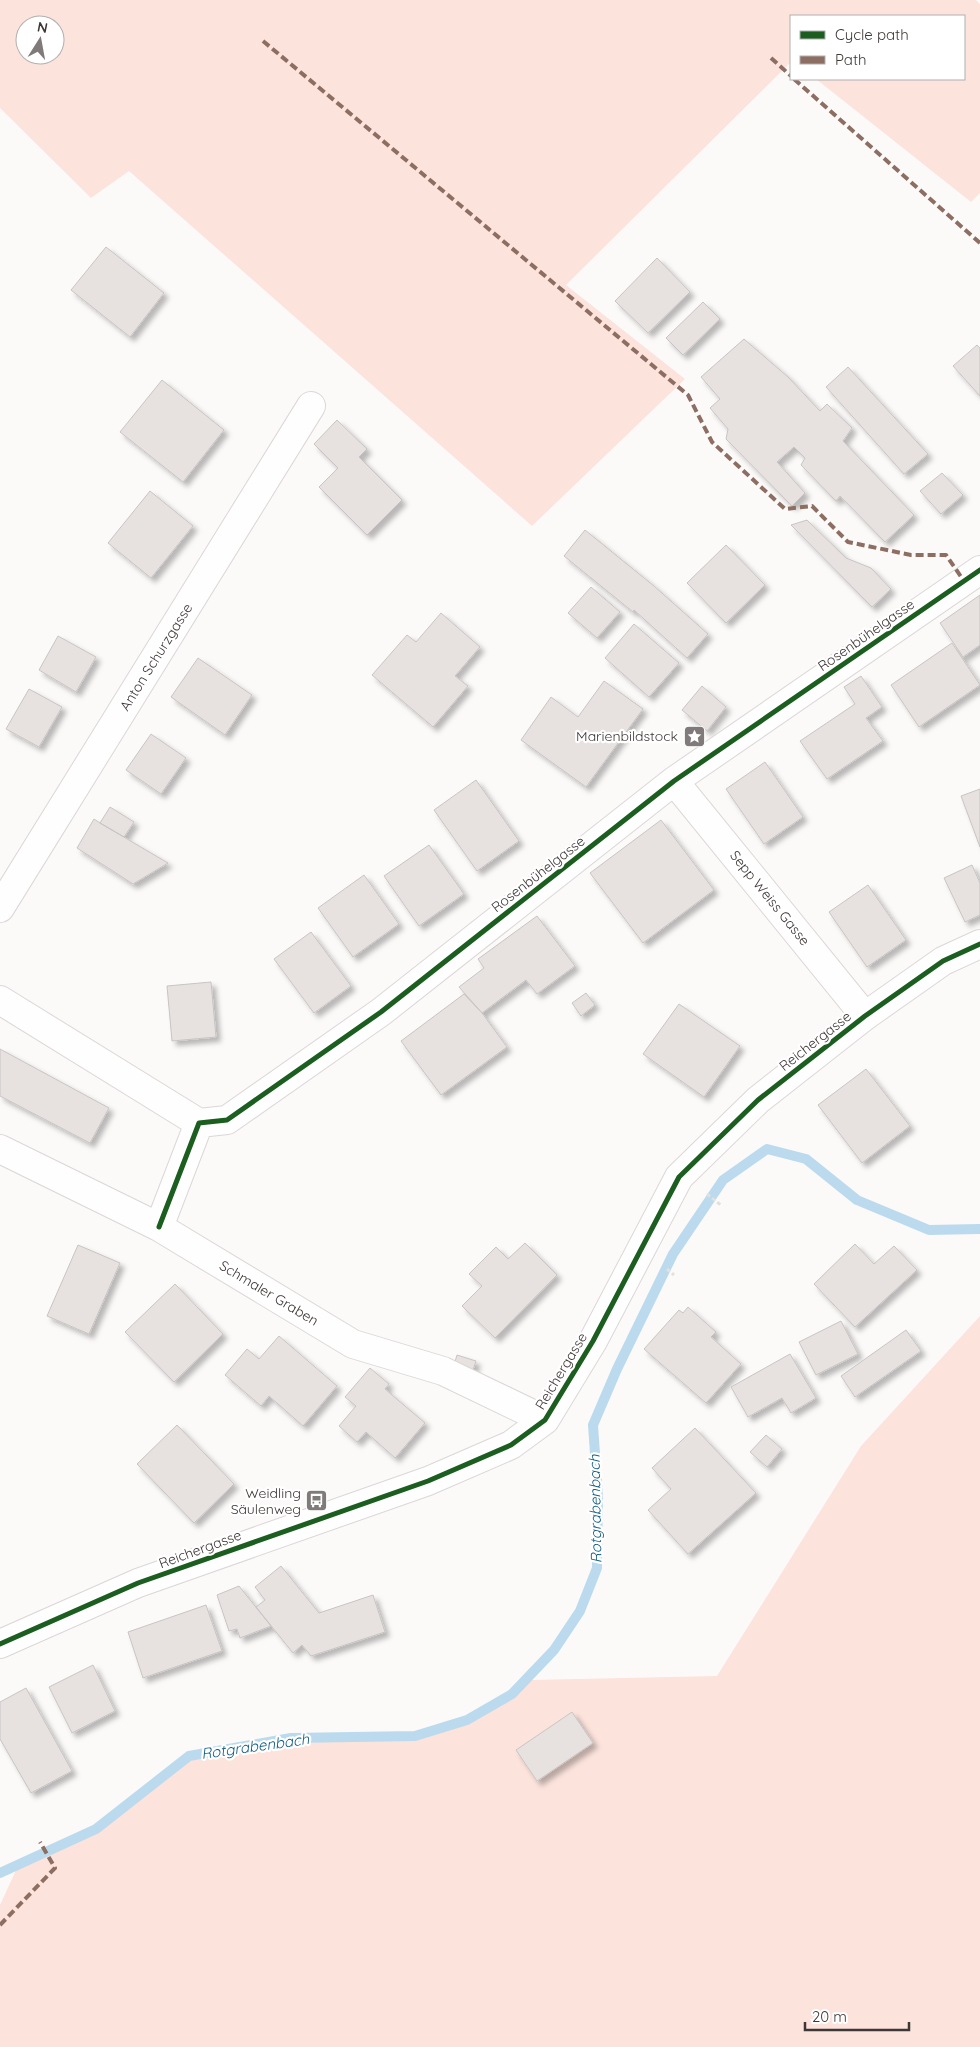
<svg xmlns="http://www.w3.org/2000/svg" width="980" height="2047" viewBox="0 0 980 2047" font-family="Quicksand,sans-serif">
  <style>
    .green { fill: #fce3dc; fill-rule: evenodd }
    .lines { fill: none; stroke-linecap: round; stroke-linejoin: round }
    .stream { stroke: #bbdaed; stroke-width: 10 }
    .building { fill: #e7e2e0; stroke: #c7c4c3; filter: url(#shadow) }
    .minor-casing { stroke: #dbd7d6; stroke-width: 30 }
    .path { stroke: #e2e0e0; stroke-width: 3; stroke-dasharray: 4 2.5; stroke-linecap: butt }
    .minor { stroke: #fffefe; stroke-width: 28 }
    .quiet { stroke: #8d6e63; stroke-width: 4; stroke-dasharray: 8 4; stroke-linecap: butt }
    .cycleway-casing { stroke: #fff; stroke-width: 8 }
    .cycleway { stroke: #1b5e20; stroke-width: 5 }
    .labels { text-anchor: middle; dominant-baseline: central; stroke-width: 4.5; stroke-linejoin: round; paint-order: stroke }
    .street-label { font-size: 14px; fill: #3d3735; stroke: #fff }
    .poi-label { font-size: 14px; fill: #3d3735; stroke: #fff; text-anchor: end }
    .water-label { font-size: 15px; font-style: italic; fill: #0e5c81; stroke: #fff }
  </style>
  <defs>
    <filter id="shadow"><feDropShadow dx="4.5" dy="4.5" stdDeviation="2.5" flood-color="#0004"/></filter>
  </defs>
  <rect width="100%" height="100%" fill="#fcfaf9"/>
  <path class="green" d="M0,0H976L980,4V193L971,202L816,79H964V16H791V62L566,285L685,379L532,526L129,171L91,198L0,108ZM25,25H55V55H25Z
    M980,1316V2047H0V1905L17,1868L102,1829L196,1755L310,1736L417,1735L475,1719L503,1705L531,1680L717,1676L861,1446Z"/>
  <g class="lines">
    <path class="stream" d="M0,1873L96,1829L189,1756L291,1738L415,1736L467,1720L512,1694L554,1650L580,1611L597,1568L598,1497L593,1425L617,1369L673,1254L723,1180L767,1149L806,1159L857,1200L929,1230L980,1229"/>
  </g>
  <path class="building" d="M106,247L164,293L130,337L71,290Z
    M657,258L690,292L648,333L615,301Z
    M703,302L720,319L683,355L666,338Z
    M744,339L788,377L820,411L827,404L852,428L843,441L914,515L885,542L840,496L836,501L801,465L805,458L794,447L777,462L805,493L792,506L726,439L728,429L710,408L720,399L701,377Z
    M977,345L980,348V396L953,366Z
    M848,367L928,454L904,474L826,387Z
    M162,380L224,430L183,482L120,432Z
    M337,420L367,449L359,457L402,500L367,535L319,487L338,468L314,444Z
    M942,473L963,495L941,514L920,491Z
    M150,491L193,526L151,578L108,543Z
    M807,520L846,558L871,568L891,589L872,607L791,525Z
    M585,530L654,586L708,634L687,658L634,610L633,612L564,556Z
    M726,545L765,585L726,623L687,583Z
    M591,587L620,612L597,638L568,613Z
    M980,595V645L963,657L940,623Z
    M441,613L480,647L455,676L468,686L433,727L372,675L407,635L416,642Z
    M634,624L679,663L649,697L605,658Z
    M58,636L96,657L76,692L39,670Z
    M952,643L980,685L919,727L891,685Z
    M198,658L252,695L225,735L171,697Z
    M861,676L882,707L866,718L883,741L827,779L800,741L855,704L844,687Z
    M604,681L643,709L586,787L521,740L551,697L578,717Z
    M702,686L726,707L707,731L682,710Z
    M29,689L62,707L39,747L6,729Z
    M151,734L186,758L161,794L126,770Z
    M765,762L803,817L764,844L726,789Z
    M476,780L519,841L477,871L434,810Z
    M980,789V847L961,796Z
    M110,807L134,822L124,837L100,823Z
    M94,819L100,823L168,863L133,884L77,848Z
    M661,820L714,890L643,943L590,873Z
    M429,845L464,894L419,926L384,876Z
    M972,865L980,883V915L965,922L944,878Z
    M364,875L399,924L353,957L318,908Z
    M868,885L906,940L867,967L829,912Z
    M537,916L575,966L537,994L526,980L482,1013L459,987L484,968L478,959Z
    M311,932L351,986L314,1013L274,959Z
    M211,982L216,1037L172,1041L167,986Z
    M586,993L595,1005L581,1016L572,1003Z
    M464,994L482,1013L507,1047L441,1095L401,1041Z
    M679,1004L740,1046L704,1097L643,1054Z
    M0,1049L109,1108L90,1143L0,1096Z
    M866,1069L910,1126L862,1163L818,1105Z
    M525,1243L557,1275L495,1338L462,1306L482,1286L469,1274L496,1247L508,1259Z
    M855,1244L874,1264L894,1246L917,1270L855,1327L814,1284Z
    M78,1245L120,1263L89,1334L47,1316Z
    M175,1284L223,1334L174,1382L125,1332Z
    M688,1307L716,1332L711,1337L741,1364L706,1403L644,1349L679,1310L683,1313Z
    M841,1321L858,1354L816,1375L799,1342Z
    M906,1330L921,1351L855,1397L841,1376Z
    M279,1336L337,1386L303,1426L269,1396L261,1406L225,1375L247,1349L259,1359Z
    M790,1354L816,1398L791,1413L782,1398L748,1417L731,1387Z
    M457,1355L476,1361L473,1370L454,1365Z
    M370,1368L389,1384L385,1389L425,1423L395,1458L366,1432L357,1442L339,1426L356,1406L345,1397Z
    M177,1425L234,1484L194,1523L137,1464Z
    M695,1428L756,1493L688,1554L648,1510L671,1489L652,1468Z
    M766,1435L782,1449L767,1467L750,1452Z
    M281,1566L319,1613L373,1595L385,1632L311,1656L302,1645L293,1653L256,1607L265,1600L255,1587Z
    M239,1586L271,1626L240,1638L237,1629L229,1631L217,1595Z
    M206,1605L222,1651L143,1678L128,1632Z
    M93,1665L115,1711L72,1733L49,1687Z
    M26,1688L72,1771L31,1793L0,1739V1702Z
    M572,1712L593,1743L537,1781L516,1750Z"/>
  <g class="lines">
    <defs>
      <path id="minor" d="M674,781L865,1016
        M0,908L311,406
        M0,1000L199,1123
        M0,1149L159,1227L353,1344L443,1371L545,1420
        M159,1227L199,1123L227,1120L381,1012L674,781L980,570
        M0,1644L138,1583L428,1481L511,1445L545,1420L593,1341L679,1177L758,1100L865,1016L943,961L980,944"/>
    </defs>
    <use href="#minor" class="minor-casing"/>
    <path class="path" d="M707,1194L722,1206
      M667,1269L674,1275"/>
    <use href="#minor" class="minor"/>
    <path class="quiet" d="M263,41L688,395L712,442L785,509L812,506L848,542L911,555H946L964,581
      M771,58L791,76
      M794,79L980,243
      M0,1925L55,1868L40,1842"/>
    <defs>
      <path id="cycleway" d="M159,1227L199,1123L227,1120L381,1012L674,781L980,570
        M0,1644L138,1583L428,1481L511,1445L545,1420L593,1341L679,1177L758,1100L865,1016L943,961L980,944"/>
    </defs>
    <use href="#cycleway" class="cycleway-casing"/>
    <use href="#cycleway" class="cycleway"/>
  </g>
  <defs>
    <symbol id="sight-square" viewBox="-11 -11 22 22"><rect x="-9" y="-9" width="18" height="18" rx="4" fill="#807b7a" stroke="#fff"/><path d="M0-6L1.8-2.2L6-1.7L2.9 1.2L3.7 5.4L0 3.3L-3.7 5.4L-2.9 1.2L-6-1.7L-1.8-2.2Z" fill="#fff"/></symbol>
    <symbol id="bus-square" viewBox="-11 -11 22 22"><rect x="-9" y="-9" width="18" height="18" rx="4" fill="#807b7a" stroke="#fff"/><path d="M-5-6H5V4H4V6H2V4H-2V6H-4V4H-5ZM-3.5-4V0h7V-4ZM-3.5 1.2v1.5H-2V1.2ZM2 1.2v1.5H3.5V1.2Z" fill="#fff"/></symbol>
  </defs>
  <g fill-rule="evenodd">
    <use href="#sight-square" x="682" y="724" width="25" height="25"/>
    <use href="#bus-square" x="304" y="1488" width="25" height="25"/>
  </g>
  <g class="labels">
    <g class="street-label">
      <text transform="translate(866 635) rotate(-35)">Rosenbühelgasse</text>
      <text transform="translate(156 657) rotate(-58)">Anton Schurzgasse</text>
      <text transform="translate(538 874) rotate(-38)">Rosenbühelgasse</text>
      <text transform="translate(770 898) rotate(51)">Sepp Weiss Gasse</text>
      <text transform="translate(815 1041) rotate(-38)">Reichergasse</text>
      <text transform="translate(269 1293) rotate(31)">Schmaler Graben</text>
      <text transform="translate(561 1371) rotate(-59)">Reichergasse</text>
      <text transform="translate(200 1549) rotate(-20)">Reichergasse</text>
    </g>
    <g class="poi-label">
      <text x="678" y="736">Marienbildstock</text>
      <text x="301" y="1493">Weidling<tspan x="301" dy="16">Säulenweg</tspan></text>
    </g>
    <g class="water-label">
      <text transform="translate(595 1509) rotate(-91)">Rotgrabenbach</text>
      <text transform="translate(255 1746) rotate(-8)">Rotgrabenbach</text>
    </g>
  </g>
  <rect x="790" y="15" width="175" height="65" fill="#ffffff" stroke="#b1afae"/>
  <rect x="800" y="31" width="25" height="8" fill="#1b5e20" stroke="#b1afae"/>
  <text x="835" y="40" font-size="15" fill="#3d3735">Cycle path</text>
  <rect x="800" y="56" width="25" height="8" fill="#8d6e63" stroke="#b1afae"/>
  <text x="835" y="65" font-size="15" fill="#3d3735">Path</text>
  <g transform="translate(40 40) rotate(11)"><circle r="24" fill="#ffffff" stroke="#b1afae"/>
  <path d="M0-4L9 19L0 12L-9 19Z" fill="#807b7a"/>
  <text y="-8" font-size="14" font-weight="bold" text-anchor="middle" fill="#3d3735">N</text>
  </g>
  <path d="M805 2022v8h104v-8" fill="none" stroke="#3d3735" stroke-width="2.5"/>
  <text x="812" y="2022" font-size="15" fill="#3d3735" stroke="#ffffff" stroke-width="4" paint-order="stroke">20 m</text>
</svg>
